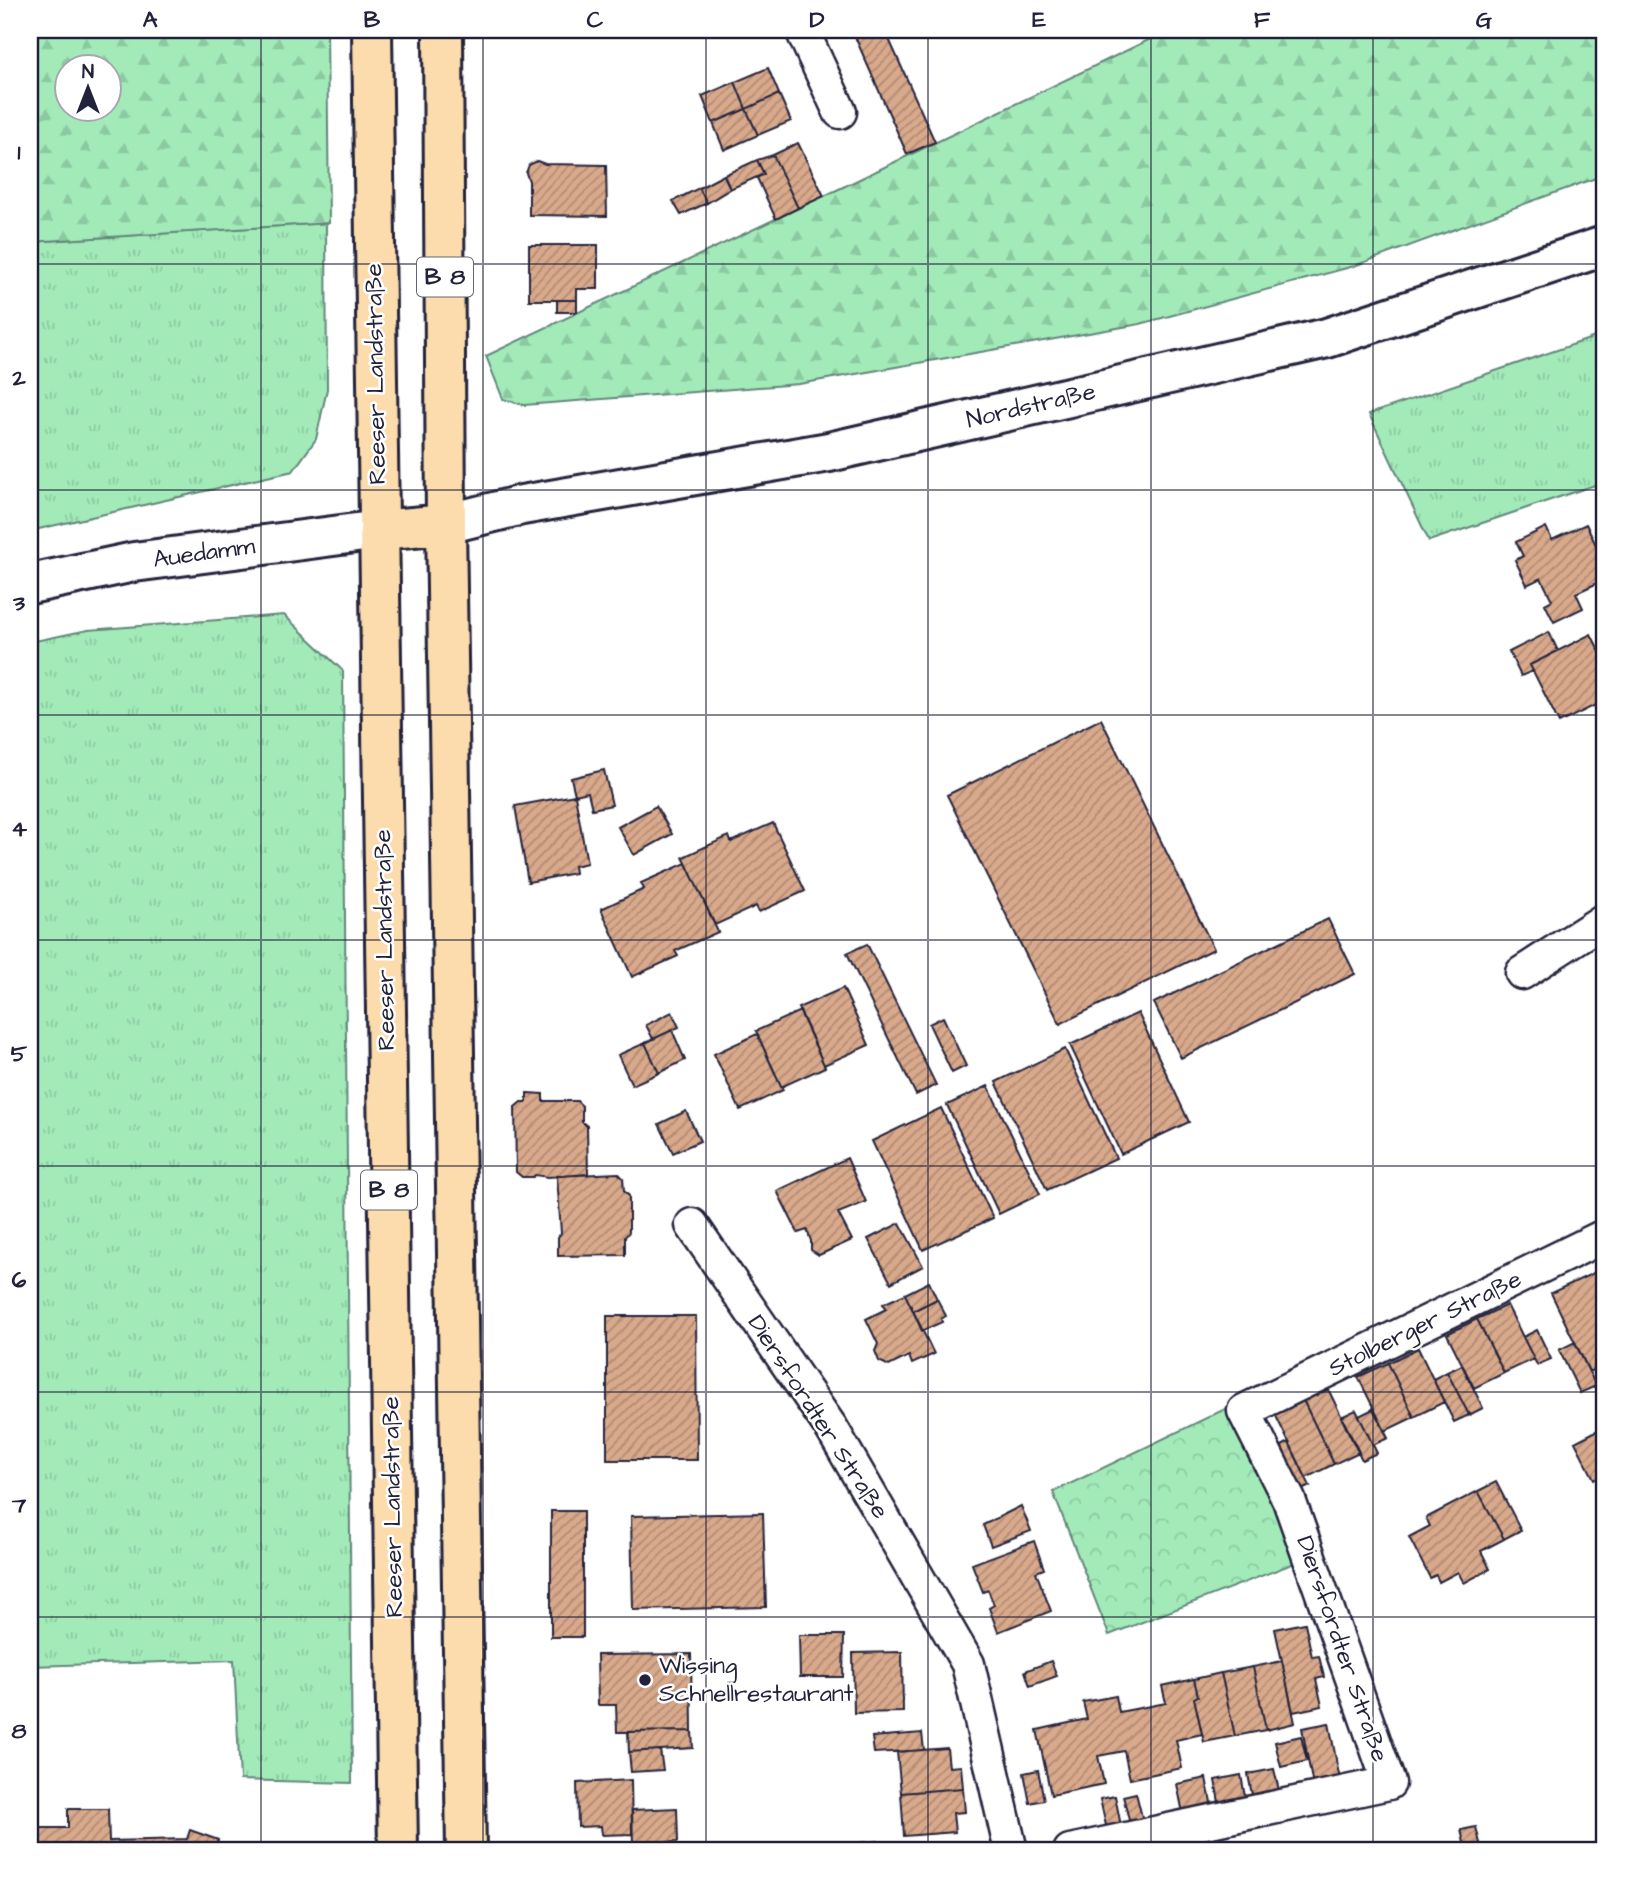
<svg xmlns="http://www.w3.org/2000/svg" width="1634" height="1881" viewBox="0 0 1634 1881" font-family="'Architects Daughter',sans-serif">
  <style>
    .grass { fill: url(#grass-tufts); stroke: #62867a; stroke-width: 2 }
    .forest { fill: url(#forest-firs); stroke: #62867a; stroke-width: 2; fill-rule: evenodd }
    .park { fill: url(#park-crowns); stroke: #62867a; stroke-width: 2 }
    .building { fill: url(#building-hatch); stroke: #22223b; stroke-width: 2 }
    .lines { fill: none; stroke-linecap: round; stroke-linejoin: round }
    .street-casing { stroke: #22223b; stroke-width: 37 }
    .secondary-casing { stroke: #22223b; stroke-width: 44 }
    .primary-casing { stroke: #22223b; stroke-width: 44 }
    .street { stroke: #fff; stroke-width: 32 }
    .secondary { stroke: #fff; stroke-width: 38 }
    .primary { stroke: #fcdcac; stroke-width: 38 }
    .grid { fill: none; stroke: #22223b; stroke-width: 2; stroke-opacity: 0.55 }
    .poi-dot { fill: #22223b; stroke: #fff; stroke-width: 2.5 }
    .labels { text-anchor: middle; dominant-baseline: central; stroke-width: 5; stroke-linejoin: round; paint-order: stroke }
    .shield { fill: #fff; stroke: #646476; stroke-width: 2 }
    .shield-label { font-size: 23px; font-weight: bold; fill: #22223b }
    .street-label { font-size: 24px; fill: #22223b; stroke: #fff }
    .poi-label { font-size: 24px; fill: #22223b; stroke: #fff; text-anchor: start }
    .neatline { fill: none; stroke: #22223b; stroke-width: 2.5 }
    .grid-label { font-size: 23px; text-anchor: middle; font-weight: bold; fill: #22223b }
  </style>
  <defs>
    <pattern id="grass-tufts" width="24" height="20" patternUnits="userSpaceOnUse" patternTransform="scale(1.75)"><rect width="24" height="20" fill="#a2ebb9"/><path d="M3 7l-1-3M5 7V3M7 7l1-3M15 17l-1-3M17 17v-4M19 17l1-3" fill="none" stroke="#8bc9a0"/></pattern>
    <pattern id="forest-firs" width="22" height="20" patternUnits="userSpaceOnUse" patternTransform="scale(1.75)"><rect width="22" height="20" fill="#a2ebb9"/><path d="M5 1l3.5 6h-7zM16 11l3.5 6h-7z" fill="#8bc9a0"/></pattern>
    <pattern id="park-crowns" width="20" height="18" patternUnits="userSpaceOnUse" patternTransform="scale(1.75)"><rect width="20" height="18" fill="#a2ebb9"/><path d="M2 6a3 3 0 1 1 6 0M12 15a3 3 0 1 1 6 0" fill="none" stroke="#8bc9a0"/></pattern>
    <pattern id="building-hatch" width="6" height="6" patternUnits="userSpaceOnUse" patternTransform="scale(1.75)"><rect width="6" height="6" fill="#d9a98b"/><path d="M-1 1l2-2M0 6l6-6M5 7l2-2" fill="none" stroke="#b08973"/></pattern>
  </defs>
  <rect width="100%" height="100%" fill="#fff"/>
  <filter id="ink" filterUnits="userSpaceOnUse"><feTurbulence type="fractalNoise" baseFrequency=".0143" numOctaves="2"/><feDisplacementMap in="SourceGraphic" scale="14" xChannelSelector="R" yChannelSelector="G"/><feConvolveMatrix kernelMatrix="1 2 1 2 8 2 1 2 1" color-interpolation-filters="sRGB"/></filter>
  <g filter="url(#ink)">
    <path class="grass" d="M326,223L327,389L316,439L293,471L30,531V242Z
      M1604,334V482L1429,541L1369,414Z
      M284,615L343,671L352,1783L240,1780L234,1660L30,1666V642L88,630Z"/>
    <path class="forest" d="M30,30H327L329,223L30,242ZM66,66H108V108H66Z
      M1169,30H1604V175L1354,266L1140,324L799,384L524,405L503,399L486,356L841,188Z"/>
    <path class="park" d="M1229,1407L1292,1538L1300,1561L1109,1635L1053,1492Z"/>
    <path class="building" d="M852,30H885L935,142L907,154Z
      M768,68L779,94L746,109L735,82Z
      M735,82L746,109L713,123L702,96Z
      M779,94L791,121L758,135L746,109Z
      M746,109L758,135L724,150L713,123Z
      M798,143L824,196L798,208L773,155Z
      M773,155L798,208L776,219L757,178L764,174L757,160Z
      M757,160L764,174L730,189L724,175Z
      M537,161L545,164L606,165L607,216L529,215V181L526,173L529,165Z
      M724,175L730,189L707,203L699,188Z
      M699,188L707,203L681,215L673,201Z
      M529,245H598V289H577V300H529Z
      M557,300H577V312H557Z
      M1586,524L1604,562V580L1576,593L1583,608L1554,622L1545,604L1552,600L1541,578L1527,585L1515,560L1523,556L1516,542L1546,527L1552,540Z
      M1549,632L1558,651L1530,665L1533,671L1521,676L1509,652Z
      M1591,634L1604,660V701L1559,723L1530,665Z
      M1101,719L1214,949L1060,1024L947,795Z
      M604,770L612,805L592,809L588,792L575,795L571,778Z
      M575,795L587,863L574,866L575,873L528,882L515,806Z
      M656,806L672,834L634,855L618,827Z
      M773,823L805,891L759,912L756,906L715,925L683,857L729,836L731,842Z
      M686,863L718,932L675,951L678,956L632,977L601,909L644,889L641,883Z
      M1328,919L1355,974L1181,1058L1154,1003Z
      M867,944L936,1085L916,1095L847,953Z
      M843,988L869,1045L824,1065L798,1008Z
      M800,1011L825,1067L781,1087L756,1031Z
      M672,1012L679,1027L653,1039L646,1025Z
      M1138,1013L1189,1122L1121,1154L1070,1045Z
      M943,1017L966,1066L952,1073L929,1024Z
      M672,1030L685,1060L659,1073L645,1043Z
      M757,1034L783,1090L740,1110L714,1054Z
      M645,1043L659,1073L632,1085L618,1055Z
      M1065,1049L1116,1158L1047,1190L996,1082Z
      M988,1086L1040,1194L999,1214L947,1105Z
      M527,1093L543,1094V1101H577L582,1106V1122L587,1126L588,1174L548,1177L535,1175L533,1177H522L516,1172L515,1107L521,1102H527Z
      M941,1108L993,1218L923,1250L872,1141Z
      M686,1111L700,1141L673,1153L659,1124Z
      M847,1158L866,1202L838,1213L852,1240L819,1255L811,1250V1241L807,1230L798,1233L777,1191Z
      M618,1173L623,1178L624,1191L629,1196V1232L625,1237V1255L558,1256V1237L561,1233L557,1176Z
      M900,1223L923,1266L891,1283L868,1239Z
      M1604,1268V1355L1601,1356L1604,1365L1589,1372L1551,1293Z
      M929,1282L937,1299L913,1311L905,1294Z
      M905,1294L934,1354L912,1364L909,1356L889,1366L879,1361L875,1351L878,1344L866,1319L886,1309L883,1304Z
      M937,1299L946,1316L941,1319L942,1322L922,1331L913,1311Z
      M1507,1305L1534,1359L1504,1373L1477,1319Z
      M607,1316H696L697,1460H607Z
      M1477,1319L1504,1373L1474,1388L1447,1334Z
      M1537,1330L1551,1359L1537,1365L1523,1337Z
      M1575,1342L1596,1386L1580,1393L1559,1350Z
      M1418,1348L1444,1402L1414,1417L1388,1363Z
      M1388,1363L1414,1417L1385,1431L1358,1377Z
      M1462,1365L1483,1408L1469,1415L1447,1372Z
      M1447,1372L1469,1415L1454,1422L1433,1379Z
      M1327,1387L1359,1452L1334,1464L1302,1398Z
      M1302,1398L1334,1464L1306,1478L1274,1412Z
      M1373,1409L1388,1438L1373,1445L1359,1416Z
      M1356,1410L1377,1453L1362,1460L1341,1417Z
      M1604,1427V1474L1594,1479L1575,1442Z
      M1289,1442L1310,1486L1296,1493L1275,1450Z
      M1496,1482L1521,1530L1504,1539L1478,1491Z
      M1478,1491L1504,1539L1481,1551L1490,1569L1464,1583L1458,1572L1439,1582L1436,1575L1430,1578L1409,1537L1430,1526L1426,1518Z
      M1021,1506L1031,1531L991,1546L983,1525Z
      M551,1511H583V1637H551Z
      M763,1513L766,1607L633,1610L631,1516Z
      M1034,1541L1044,1569L1036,1572L1051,1611L998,1632L989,1608L994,1605L988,1590L983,1592L972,1564Z
      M1305,1623L1312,1657L1319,1656L1324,1677L1316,1679L1322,1706L1293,1712L1275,1629Z
      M799,1635H844L843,1677H800Z
      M902,1652L903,1712L854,1713L853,1653Z
      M691,1654L692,1731L617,1732L616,1705H598L597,1655Z
      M1051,1661L1057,1676L1030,1686L1025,1671Z
      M1282,1661L1295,1723L1266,1730L1253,1667Z
      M1253,1667L1266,1730L1235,1736L1221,1673Z
      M1221,1673L1235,1736L1204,1742L1194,1698L1198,1696L1194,1679Z
      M1194,1679L1198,1696L1194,1698L1202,1734L1176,1740L1182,1768L1130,1779L1124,1751L1098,1756L1104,1784L1051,1795L1037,1730L1087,1719L1083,1702L1116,1696L1119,1712L1166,1703L1162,1686Z
      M1329,1723L1340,1780L1313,1786L1302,1728Z
      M692,1731L693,1748L629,1752L628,1732Z
      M922,1733L924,1750L874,1753L872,1737Z
      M1301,1736L1307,1761L1281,1767L1275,1742Z
      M947,1748L949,1767L961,1766L963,1788L901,1793L897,1752Z
      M660,1750L663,1770L631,1772L629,1752Z
      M1274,1769L1280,1795L1253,1800L1248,1774Z
      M1038,1770L1044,1800L1030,1803L1024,1773Z
      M1241,1775L1246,1802L1220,1808L1215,1780Z
      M1206,1778L1212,1807L1183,1813L1177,1784Z
      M631,1780L632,1834L602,1835L601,1826L578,1827L577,1783Z
      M963,1788L965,1812L953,1813L955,1832L904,1836L901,1793Z
      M1136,1793L1143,1821L1130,1824L1123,1796Z
      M1115,1796L1121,1826L1107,1830L1100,1799Z
      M677,1808L678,1842L633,1844L632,1810Z
      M68,1809H108L109,1841L187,1839L190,1830L218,1840L215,1851H30V1828H68Z
      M1476,1827L1482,1851H1466L1461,1830Z
      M878,1841L879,1851H849L848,1844Z"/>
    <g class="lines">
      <defs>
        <path id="street" d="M802,30L840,112
          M1522,973L1604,920
          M692,1225L832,1429L968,1664L1011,1851
          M1070,1851L1389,1783L1289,1500L1244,1411L1604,1236"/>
        <path id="secondary" d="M446,524L522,505L829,452L1327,338L1604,246
          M30,584L134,562L379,530"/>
        <path id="primary" d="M372,30L398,1851
          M443,30L446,524L466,1851
          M379,530L446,524"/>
      </defs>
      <use href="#street" class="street-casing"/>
      <use href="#secondary" class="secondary-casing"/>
      <use href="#primary" class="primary-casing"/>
      <use href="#street" class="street"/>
      <use href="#secondary" class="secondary"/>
      <use href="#primary" class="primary"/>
    </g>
  </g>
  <path class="grid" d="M261,30V1851M483,30V1851M706,30V1851M928,30V1851M1151,30V1851M1373,30V1851M30,264H1604M30,490H1604M30,715H1604M30,940H1604M30,1166H1604M30,1392H1604M30,1617H1604"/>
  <circle class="poi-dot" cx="645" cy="1680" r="7"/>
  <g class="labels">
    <g class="shield">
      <rect x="417" y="257.5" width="56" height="39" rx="5"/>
      <rect x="361" y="1170.5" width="56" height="39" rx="5"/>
    </g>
    <g class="shield-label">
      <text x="445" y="277">B 8</text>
      <text x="389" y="1190">B 8</text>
    </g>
    <g class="street-label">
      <text transform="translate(376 374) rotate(-91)">Reeser Landstraße</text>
      <text transform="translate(1031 406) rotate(-13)">Nordstraße</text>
      <text transform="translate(204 553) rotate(-8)">Auedamm</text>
      <text transform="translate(385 940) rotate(-91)">Reeser Landstraße</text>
      <text transform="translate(1425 1324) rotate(-26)">Stolberger Straße</text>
      <text transform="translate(818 1417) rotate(57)">Diersfordter Straße</text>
      <text transform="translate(393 1507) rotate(-91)">Reeser Landstraße</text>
      <text transform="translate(1342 1649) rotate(71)">Diersfordter Straße</text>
    </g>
    <g class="poi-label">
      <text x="659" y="1666">Wissing<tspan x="659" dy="28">Schnellrestaurant</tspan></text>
    </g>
  </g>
  <rect width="1634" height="1881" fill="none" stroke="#fff" stroke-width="77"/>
  <g transform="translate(88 88)"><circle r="33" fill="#ffffff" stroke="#a7a7b1" stroke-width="2"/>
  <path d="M0-5L12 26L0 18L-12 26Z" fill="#22223b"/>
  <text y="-10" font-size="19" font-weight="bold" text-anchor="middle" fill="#22223b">N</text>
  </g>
  <rect x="38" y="38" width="1558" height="1804" class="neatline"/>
  <g class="grid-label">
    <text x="150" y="27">A</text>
    <text x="372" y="27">B</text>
    <text x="595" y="27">C</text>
    <text x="817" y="27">D</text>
    <text x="1039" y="27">E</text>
    <text x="1262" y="27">F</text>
    <text x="1484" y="27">G</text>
    <text x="19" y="159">1</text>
    <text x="19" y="385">2</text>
    <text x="19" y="610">3</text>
    <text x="19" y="836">4</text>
    <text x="19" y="1061">5</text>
    <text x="19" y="1287">6</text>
    <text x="19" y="1512">7</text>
    <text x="19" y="1738">8</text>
  </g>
</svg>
